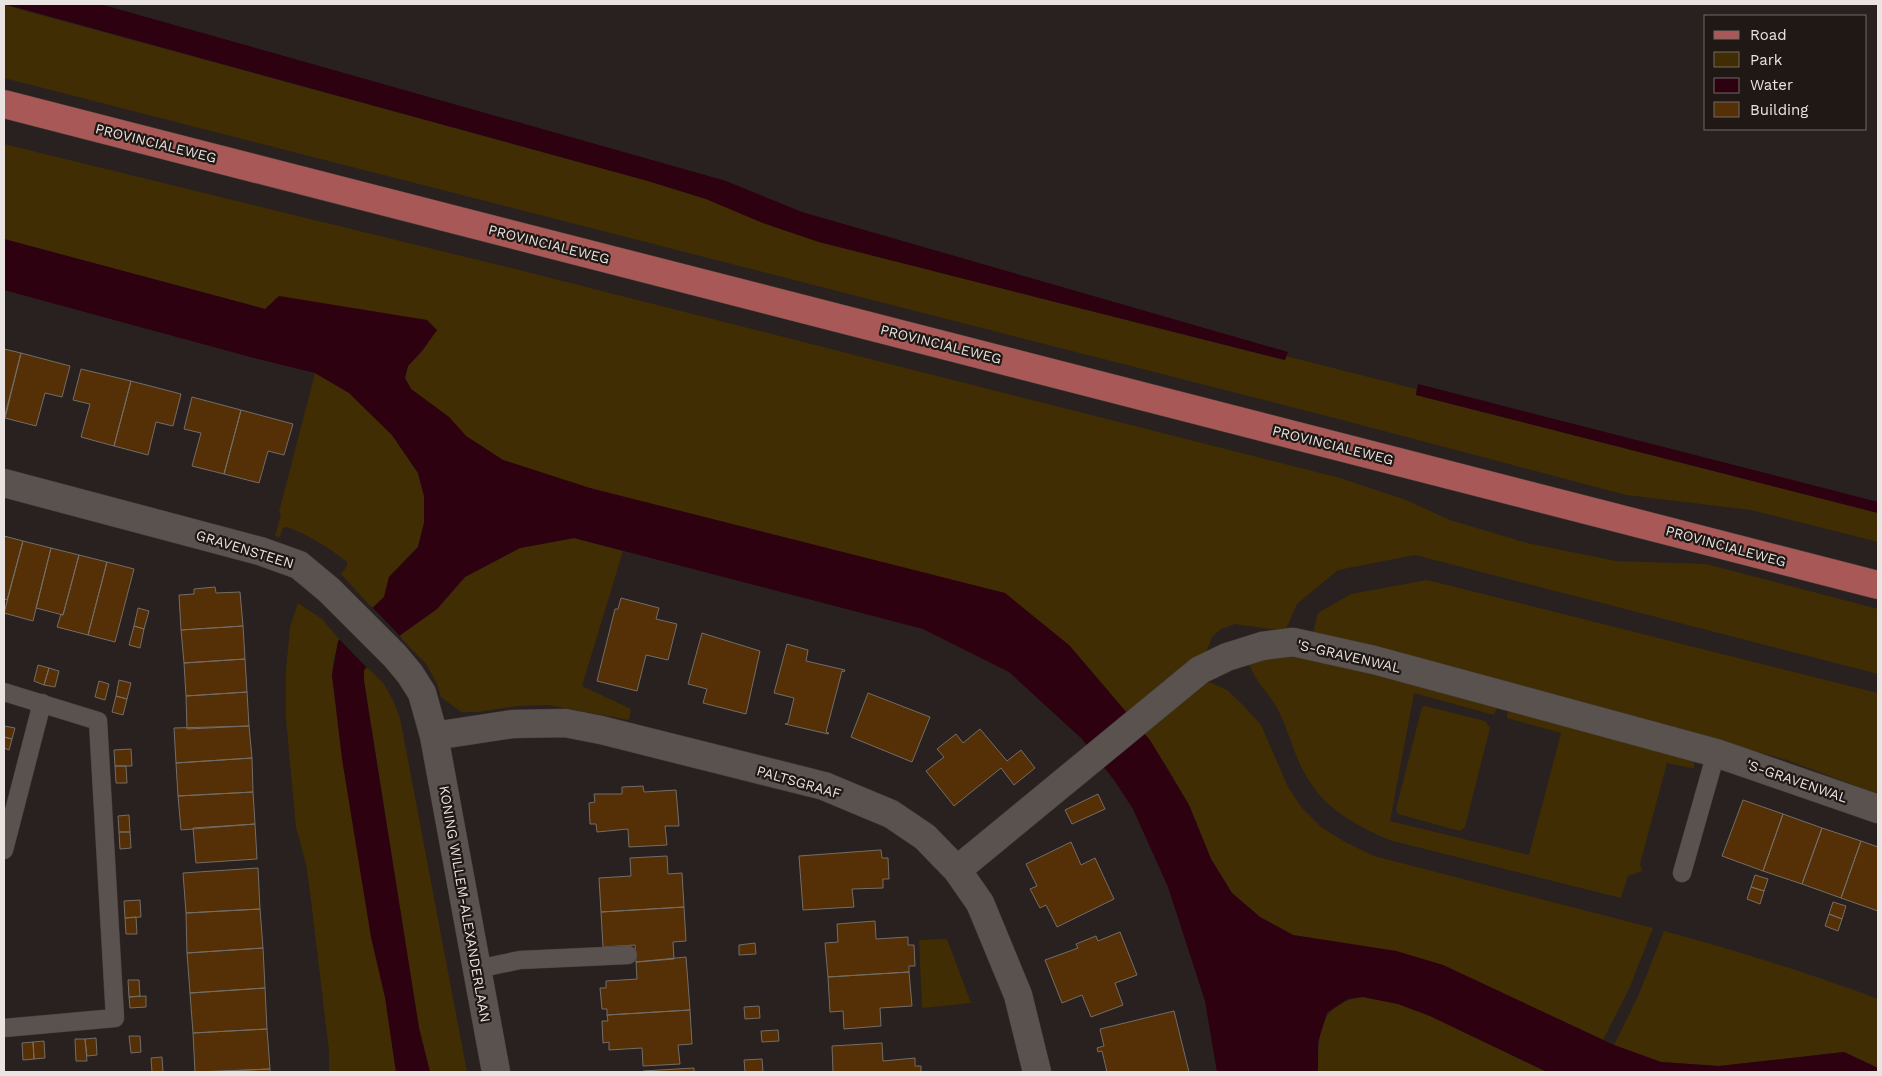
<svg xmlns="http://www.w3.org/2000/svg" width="1882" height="1076" viewBox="0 0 1882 1076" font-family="'Work Sans',sans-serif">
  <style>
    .green { fill: #402d03 }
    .water { fill: #2d0110 }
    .pier { fill: #28211f }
    .building { fill: #552f05; stroke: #736d67 }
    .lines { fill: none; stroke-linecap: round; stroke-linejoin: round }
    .lane-casing { stroke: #453f3c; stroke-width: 19 }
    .street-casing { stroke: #453f3c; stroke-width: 29 }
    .primary-casing { stroke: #453f3c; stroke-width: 29 }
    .lane { stroke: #5a524f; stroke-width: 18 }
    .street { stroke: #5a524f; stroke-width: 28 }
    .primary { stroke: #a85856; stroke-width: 28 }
    .labels { text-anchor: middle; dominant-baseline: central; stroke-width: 4.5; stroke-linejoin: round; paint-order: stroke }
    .street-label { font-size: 14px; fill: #e9e4e2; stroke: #1f1815 }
  </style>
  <rect width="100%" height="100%" fill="#28211f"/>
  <path class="green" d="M4,5L648,181L706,199L763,223L819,242L1284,360L1286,356L1416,389V395L1878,513V542L1751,510L1626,495L1342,420L4,78Z
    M4,144L523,271L1340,478L1406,500L1450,520L1527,543L1616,561L1706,564L1878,609V674L1415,555L1338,570L1297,604L1285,631L1235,624L1221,629L1212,637L1206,653L1127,713L1069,645L503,460L466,436L449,417L411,389L405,378L408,366L422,351L437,330L265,309L4,239Z
    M315,373L349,393L392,435L418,473L424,496V523L418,547L389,577L384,597L372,608L341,574L347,566V562C328,547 309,535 287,527L283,528L280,537L275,536L281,514L279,512Z
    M574,538L623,551L582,686L631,709L629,720L549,705L517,706L478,712H461L441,697L437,684L426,664L399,636L437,609L465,577L520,548Z
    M1427,580L1878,693V794L1784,759L1312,637L1318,613L1351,594Z
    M298,603L322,619L340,640L334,657L332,675L371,937L385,997L396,1072H329V1051L310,892L306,864L296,827L286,720V670L290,627Z
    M1291,652L1498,705L1494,715L1414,693L1390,821L1529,855L1561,733L1507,718L1508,709L1690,756L1694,762V768H1691L1667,763L1640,864L1642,871L1628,876L1621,898L1389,840C1347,821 1319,806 1299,762C1292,746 1287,728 1279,712C1271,695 1256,683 1249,664Z
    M367,667L384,684L393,700L400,718L467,1072H430L419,1028L364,681V670Z
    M1209,682L1227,690L1243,705L1261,725L1288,787L1302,808L1321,827L1345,842L1374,856L1653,928L1629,989L1603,1040L1443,965L1396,951L1293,935L1260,917L1232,893L1211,859L1189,805L1167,767L1143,733L1192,693Z
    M1425,706L1485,721L1490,728L1465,827L1460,831L1398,814L1396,809L1422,707Z
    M1664,931C1736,950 1808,973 1878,999V1068L1844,1052L1719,1066L1661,1062L1614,1045L1639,994Z
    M947,939L971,1003L922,1008L919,940Z
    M1363,997L1398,1004L1430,1016L1547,1072H1318C1318,1035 1318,1002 1363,997Z"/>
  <path class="water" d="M4,4H100L726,181L802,212L1288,352L1285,360L819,242L763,223L706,199L648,181Z
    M4,239L265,309L279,296L427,320L437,330L422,351L408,366L405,378L411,389L449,417L466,436L503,460L590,488L1005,593L1069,645L1150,740L1189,805L1211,859L1232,893L1260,917L1293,935L1396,951L1443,965L1614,1045L1661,1062L1719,1066L1844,1052L1878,1068V1072H1547L1430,1016L1398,1004L1363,997L1348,999L1327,1013L1318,1042V1072H1217L1205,1001L1168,887L1133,809L1114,780L1082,739L1009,672L923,629L574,538L520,548L465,577L437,609L399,636L364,670V681L419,1028L430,1072H396L385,997L371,937L342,759L332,675L338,641L384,597L389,577L418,547L424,523V496L418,473L392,435L349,393L315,373L254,358L4,290Z
    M1418,384L1878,502V513L1416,395Z"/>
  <path class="pier" d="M371,606L402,638L368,669L338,638Z"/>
  <path class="building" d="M4,349L21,353L4,419Z
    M21,353L70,366L62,397L45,393L36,426L5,418Z
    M81,369L131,381L114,446L81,437L90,404L73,400Z
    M131,381L181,394L173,426L156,422L148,455L114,446Z
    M192,397L241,410L224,474L192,466L201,433L184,429Z
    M241,410L293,424L284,455L268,451L259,483L224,474Z
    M4,536L23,541L7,600L4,599Z
    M23,541L51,548L33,621L4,613Z
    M51,548L79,555L63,615L36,608Z
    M79,555L107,562L88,635L57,627L61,614L63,615Z
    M107,562L134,569L115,642L88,635Z
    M215,587L216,593L240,592L243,626L181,630L179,595L194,594V589Z
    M621,598L659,608L656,619L677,624L668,660L646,655L637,691L597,681L615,609H618Z
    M138,608L149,611L144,629L134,626Z
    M134,626L144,629L140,648L129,645Z
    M243,626L245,659L184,663L181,630Z
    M702,633L760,651L746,714L703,703L707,689L688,684Z
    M787,644L808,650L806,661L845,670L844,672L842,671L826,732L829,733L828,734L785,724L788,723L794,698L774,693Z
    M245,659L247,692L186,696L184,663Z
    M38,665L49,668L44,685L34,681Z
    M49,668L59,671L55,687L44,685Z
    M119,680L131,683L127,699L116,696Z
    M99,681L109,684L105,700L95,697Z
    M247,692L249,726L187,729L186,696Z
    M868,693L930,717L912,762L851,737Z
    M116,696L127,699L123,715L112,712Z
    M4,726L15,728L12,739L4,737Z
    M249,726L252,758L176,763L174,728Z
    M980,729L1007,761L1021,750L1035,768L1014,785L1001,768L954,806L926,771L944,757L937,749L956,734L963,743Z
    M4,737L12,739L9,750L4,748Z
    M131,749L132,766H115L114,750Z
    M252,758L253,792L178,796L176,763Z
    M115,766H126L127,783H116Z
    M643,786L644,792L676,790L679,826H665L667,845L629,847L628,829L597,832L596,824H590L589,803L595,802L594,794H622V787Z
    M253,792L255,824L181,830L178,796Z
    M1098,794L1105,809L1072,824L1065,810Z
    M1743,800L1783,814L1763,871L1722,856Z
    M1783,814L1822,828L1802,884L1763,871Z
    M129,815L130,832H119L118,816Z
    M255,824L257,859L196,863L193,828Z
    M1822,828L1861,841L1841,898L1802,884Z
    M119,832H130L131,848L120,849Z
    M1861,841L1878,847V911L1841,898Z
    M1071,842L1081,865L1095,858L1114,899L1057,927L1046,905L1040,908L1030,889L1037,886L1026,864Z
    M880,850H881L882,858H888L889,879H883V888L852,889L854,907L803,910L799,856Z
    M667,856L668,874L682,873L684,907L601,912L599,878L631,876L630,858Z
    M258,868L260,909L186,913L183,873Z
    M1755,875L1768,879L1764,891L1751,887Z
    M1751,887L1764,891L1760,904L1747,899Z
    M140,900L141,917L125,918L124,901Z
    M1833,902L1846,906L1842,919L1829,914Z
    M684,907L686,941L673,942L674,959L636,962L635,945L603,947L601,912Z
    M260,909L263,948L187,953L186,913Z
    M1829,914L1842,919L1838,931L1825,926Z
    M136,917L137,934H126L125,918Z
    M875,921L876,939L908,937V945H914L915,966H909V972L828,977L825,943L838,942L837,924Z
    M1120,932L1137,975L1115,983L1123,1005L1091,1017L1082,995L1062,1003L1045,960L1078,948L1076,944L1096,936L1098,941Z
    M755,943L756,954L739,955V945Z
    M263,948L265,988L190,993L187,953Z
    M686,957L690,1010L607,1015V1009H602L600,988H606V981L637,979L636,962Z
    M909,972L912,1006L880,1008L881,1026L844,1029L843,1011L830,1012L828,977Z
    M128,980H139L140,996L129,997Z
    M265,988L267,1029L193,1033L190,993Z
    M146,996V1007L130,1008L129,997Z
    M759,1006L760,1018L745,1019L744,1007Z
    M690,1010L692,1044L678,1045L680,1064L643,1066L642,1048L609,1050V1042L603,1043L602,1021H608L607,1015Z
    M1174,1011L1189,1072H1107L1102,1051L1098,1052L1097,1048L1104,1046L1100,1029Z
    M267,1029L270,1069L195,1072L193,1033Z
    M778,1030L779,1041L762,1042L761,1031Z
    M129,1036H140L141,1052L131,1053Z
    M96,1038L97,1055L87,1056L85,1039Z
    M75,1039H85L87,1061H76Z
    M44,1041L45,1058L34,1059L33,1042Z
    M33,1042L34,1059L23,1060L22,1043Z
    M882,1043L883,1061L915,1058V1066H921V1072H833L832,1046Z
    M162,1057L163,1072H152L151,1058Z
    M762,1059L763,1072H745L744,1060Z
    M694,1068V1072H643V1071Z
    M270,1069V1072H212Z"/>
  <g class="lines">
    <defs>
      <path id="lane" d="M4,692L98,721L115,1018L4,1028
        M4,850L42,703
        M1682,873L1716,753
        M477,969L520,960L628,955"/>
      <path id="street" d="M4,483L260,551L299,565L329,590L395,656L410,674L422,693L434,736L496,1072
        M434,736L513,724L565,723L601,730L824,786L891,814L925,837L957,870L980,903L1018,995L1037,1072
        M957,870L1200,670L1227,657L1262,646L1293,642L1374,660L1716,753L1878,809"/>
      <path id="primary" d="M4,104L1878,585"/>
    </defs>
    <use href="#lane" class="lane-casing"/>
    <use href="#street" class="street-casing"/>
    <use href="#primary" class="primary-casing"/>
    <use href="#lane" class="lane"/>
    <use href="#street" class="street"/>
    <use href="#primary" class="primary"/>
  </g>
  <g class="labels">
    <g class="street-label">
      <text transform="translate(156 143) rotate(14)">PROVINCIALEWEG</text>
      <text transform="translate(549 244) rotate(14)">PROVINCIALEWEG</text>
      <text transform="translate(941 344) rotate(14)">PROVINCIALEWEG</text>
      <text transform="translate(1333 445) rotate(14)">PROVINCIALEWEG</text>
      <text transform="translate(1726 546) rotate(15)">PROVINCIALEWEG</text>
      <text transform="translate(245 549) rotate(17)">GRAVENSTEEN</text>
      <text transform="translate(1349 656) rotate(13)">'S-GRAVENWAL</text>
      <text transform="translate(1797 781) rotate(19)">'S-GRAVENWAL</text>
      <text transform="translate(799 782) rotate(16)">PALTSGRAAF</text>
      <text transform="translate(465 904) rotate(80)">KONING WILLEM-ALEXANDERLAAN</text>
    </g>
  </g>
  <rect width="1882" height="1076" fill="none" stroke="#e9e4e2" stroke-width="10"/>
  <rect x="1704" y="15" width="162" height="115" fill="#1f1815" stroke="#706a67"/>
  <rect x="1714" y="31" width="25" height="8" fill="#a85856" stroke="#706a67"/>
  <text x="1750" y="40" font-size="15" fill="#e9e4e2">Road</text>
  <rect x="1714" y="52" width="25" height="15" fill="#402d03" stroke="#706a67"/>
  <text x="1750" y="65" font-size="15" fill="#e9e4e2">Park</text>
  <rect x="1714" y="78" width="25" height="15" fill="#2d0110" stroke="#706a67"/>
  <text x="1750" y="90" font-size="15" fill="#e9e4e2">Water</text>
  <rect x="1714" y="102" width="25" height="15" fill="#552f05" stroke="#706a67"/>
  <text x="1750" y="115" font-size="15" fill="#e9e4e2">Building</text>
</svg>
